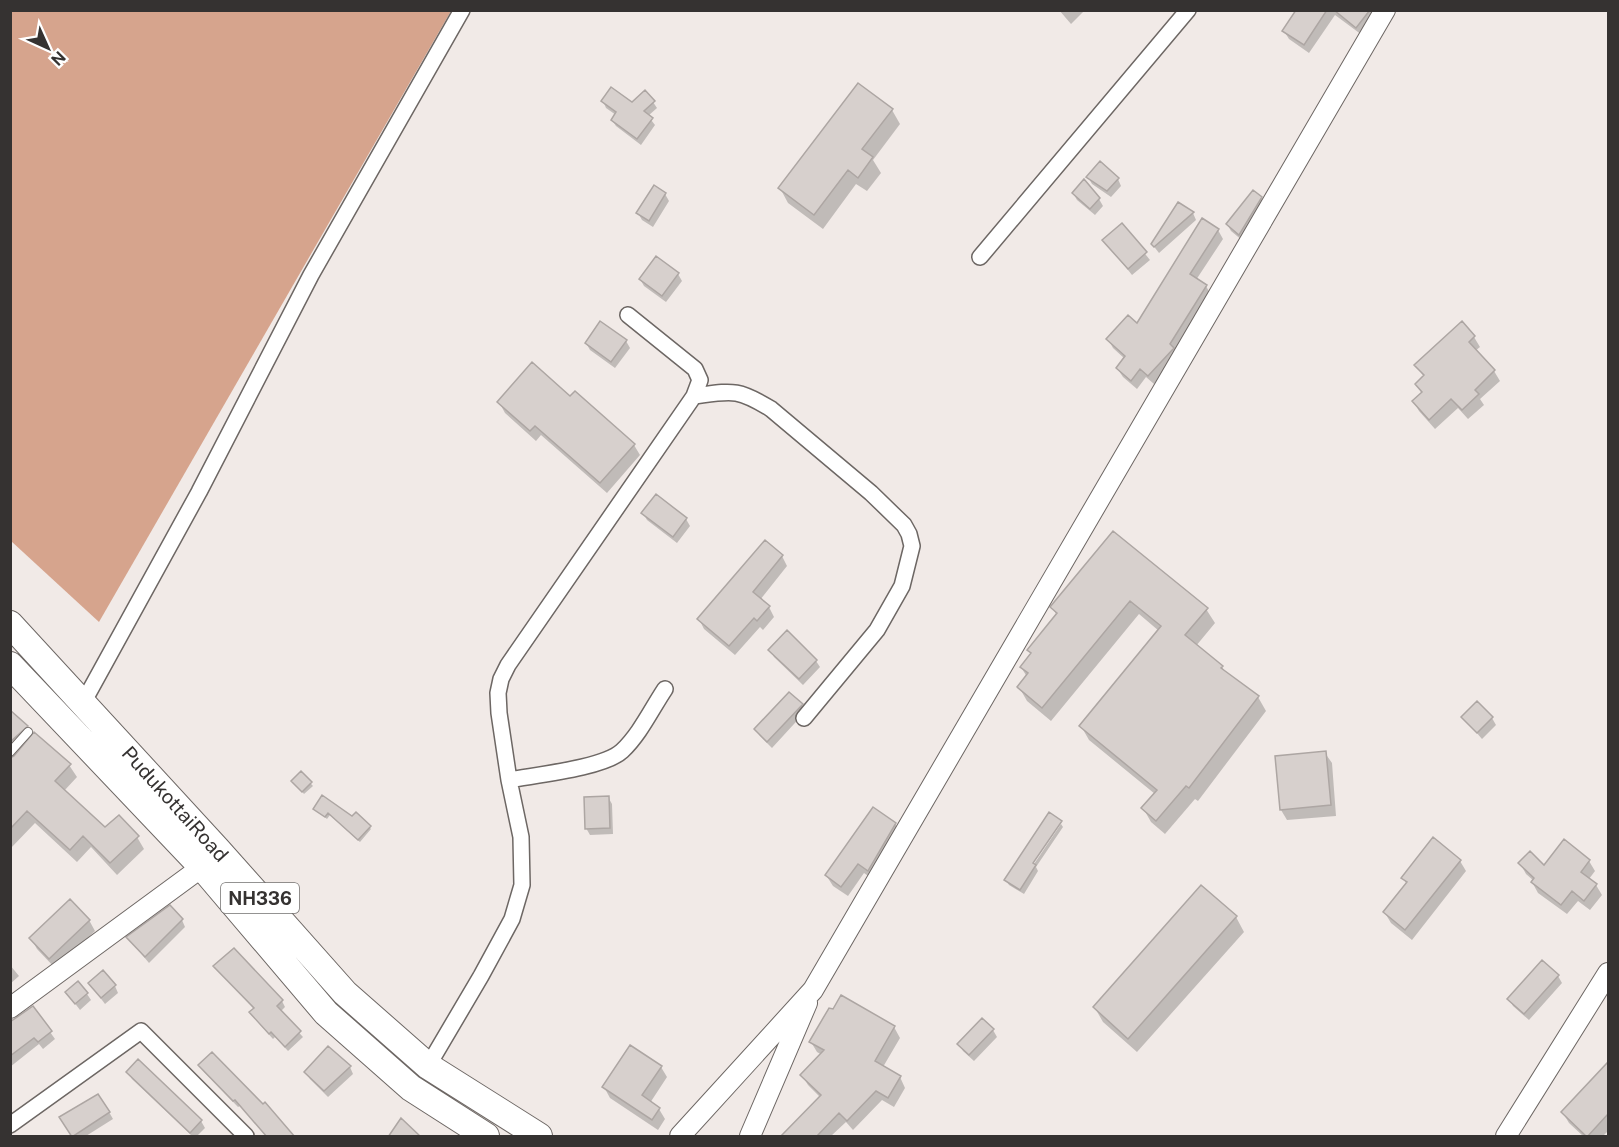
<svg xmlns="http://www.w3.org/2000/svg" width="1619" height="1147" viewBox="0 0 1619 1147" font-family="'Public Sans',sans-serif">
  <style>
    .water { fill: #d6a48d }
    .shadow { fill: #0003 }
    .building { fill: #d7d0cd; stroke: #ada6a3; stroke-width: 1.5 }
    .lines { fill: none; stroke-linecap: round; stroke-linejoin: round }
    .service-casing { stroke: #6d6764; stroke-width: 10 }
    .minor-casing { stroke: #6d6764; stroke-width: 18 }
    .tertiary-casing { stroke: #6d6764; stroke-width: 22 }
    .trunk-casing { stroke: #6d6764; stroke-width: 28 }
    .service { stroke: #fff; stroke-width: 8 }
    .minor { stroke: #fff; stroke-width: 15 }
    .tertiary { stroke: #fff; stroke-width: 20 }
    .trunk { stroke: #fff; stroke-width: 26 }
    .labels { text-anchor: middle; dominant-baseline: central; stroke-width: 5; stroke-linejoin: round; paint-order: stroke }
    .shield { fill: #fff; stroke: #72706f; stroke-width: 1.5 }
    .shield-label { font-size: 18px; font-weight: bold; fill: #353231 }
    .street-label { font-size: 20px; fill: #353231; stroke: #fff }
  </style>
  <rect width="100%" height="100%" fill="#f1eae7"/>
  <path class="water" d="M10,11H451L99,622L11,541Z"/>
  <path class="shadow" d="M1059,10H1084V11L1071,24Z
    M1297,10H1378L1362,35L1335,15L1309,53L1289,39L1284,31Z
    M603,101L632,104L653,102L657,108L648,116L655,125L641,145L616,126L612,120L616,115L606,108Z
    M892,110L900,124L873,160L881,173L867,191L856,184L823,229L788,203L780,188Z
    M1088,177L1118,179L1121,186L1111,197L1092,184Z
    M1073,193L1099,199L1103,206L1095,215L1077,200Z
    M665,194L669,201L653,227L642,220L638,213Z
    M1261,198L1265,205L1243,241L1231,231L1227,224Z
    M1179,204L1193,213L1196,220L1159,253L1152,244Z
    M1122,225L1150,260L1132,275L1104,240Z
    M1218,230L1223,239L1196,280L1206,286L1211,295L1178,357L1154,384L1146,377L1137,389L1123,377L1117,368L1125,359L1113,348L1108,339L1137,325Z
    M678,274L682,281L666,302L644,286L640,279Z
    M1474,337L1480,347L1475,351L1494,371L1500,381L1480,399L1484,405L1468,419L1458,408L1435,429L1419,411L1414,402L1422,394L1417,384L1424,377L1416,365Z
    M626,341L630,348L615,368L590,350L586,343Z
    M570,399L634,445L640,455L607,493L541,435L536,441L505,413L499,402Z
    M643,513L686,519L690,526L677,543L647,520Z
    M1113,533L1206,609L1215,623L1196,646L1222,667L1226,673L1258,697L1266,711L1198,801L1195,799L1165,834L1151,822L1143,808L1155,794L1089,740L1081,726L1159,631L1139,614L1051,721L1027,701L1019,687L1027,677L1021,667L1031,655L1029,650L1057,616L1052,607Z
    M782,556L787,566L760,600L769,607L774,617L763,630L760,627L735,655L704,629L699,619Z
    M770,650L816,661L820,667L803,685L774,657Z
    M801,705L805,712L772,748L760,736L756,730Z
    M10,712L26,727L32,737L69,765L77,777L64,791L105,830L137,837L144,849L117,875L91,847L77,862L35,823L10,849Z
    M1463,717L1492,718L1496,725L1482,739Z
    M1325,753L1332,763L1336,816L1287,820L1281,810Z
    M301,773L313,786L304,794L293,781Z
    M608,797L612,804L613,834L590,835L586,828Z
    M315,809L352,818L369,827L371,829L360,842L330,815L327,819Z
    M874,809L895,824L902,835L874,880L864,873L848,896L833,886L826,875Z
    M1061,824L1063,827L1036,867L1038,871L1024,894L1009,885L1006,880L1028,868L1030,870Z
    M1460,861L1466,871L1412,940L1391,923L1385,913L1407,885L1403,878Z
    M1589,861L1595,871L1589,879L1596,885L1602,895L1590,910L1578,901L1567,914L1538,893L1532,882L1534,881L1526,874L1520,863L1544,867Z
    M1236,917L1244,932L1137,1052L1103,1022L1095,1008Z
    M89,920L95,931L56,969L37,949L31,938Z
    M182,920L185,927L149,963L128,938Z
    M10,965L19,976L10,984Z
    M215,967L282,1001L285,1007L280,1012L303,1037L288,1051L275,1037L273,1039L254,1018L250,1013L254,1009Z
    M1558,976L1562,983L1529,1020L1513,1006L1509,999Z
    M90,984L115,986L118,993L105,1004Z
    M67,993L87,994L91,1000L80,1010Z
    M33,1008L55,1039L43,1049L39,1044L10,1067V1030Z
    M894,1027L900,1038L883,1067L900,1077L905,1088L894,1107L882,1100L853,1130L846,1122L831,1136H782L821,1098L808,1085L802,1075L822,1055L817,1052L811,1042Z
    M993,1030L997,1037L974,1061L963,1051L959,1044Z
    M212,1054L267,1136L240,1106L238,1107L204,1072L200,1065Z
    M139,1061L201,1121L205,1128L197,1136H192L132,1079L128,1072Z
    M1608,1064V1131L1603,1136H1583L1569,1123L1563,1113Z
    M350,1067L353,1074L328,1097L310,1079L306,1073Z
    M661,1067L667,1077L650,1103L659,1109L665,1119L658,1130L610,1098L604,1087Z
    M109,1112L113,1119L86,1136H73L61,1118Z"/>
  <path class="building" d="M1296,10H1327L1304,45L1282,31Z
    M1334,10H1370L1356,28Z
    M858,83L893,109L862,149L873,157L858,178L848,170L814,215L778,188Z
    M611,87L632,102L645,90L655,101L644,111L653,118L637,139L611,120L616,112L601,101Z
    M1100,161L1119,178L1107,191L1086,177Z
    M1084,179L1100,198L1090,209L1072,193Z
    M654,185L666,193L649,221L636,213Z
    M1253,190L1262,197L1239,235L1226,224Z
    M1178,202L1194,212L1154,247L1151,244Z
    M1202,218L1219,229L1190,274L1207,285L1170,344L1174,348L1148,376L1140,369L1131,381L1116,368L1125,356L1106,339L1128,315L1137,323Z
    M1122,223L1147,252L1128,269L1102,240Z
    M656,256L679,273L662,296L639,279Z
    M600,321L627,340L611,362L585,343Z
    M1462,321L1475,336L1469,342L1495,370L1475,390L1479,394L1462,410L1451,399L1429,420L1412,401L1422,392L1415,384L1424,375L1414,365Z
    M532,362L570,396L575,391L635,444L600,483L535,426L530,431L497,402Z
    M656,494L687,518L673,537L641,513Z
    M1113,531L1208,608L1185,635L1223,666L1221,668L1259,696L1189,788L1186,786L1156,821L1141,808L1157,790L1079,726L1161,626L1130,601L1042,708L1017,687L1028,673L1020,667L1031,653L1027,650L1057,613L1050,607Z
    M765,540L783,555L753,592L770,606L757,621L754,618L729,646L697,619Z
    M787,630L817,660L799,679L768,650Z
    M789,692L803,704L767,742L754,729Z
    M1477,701L1493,717L1477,733L1461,717Z
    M10,710L28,726L10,742Z
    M34,732L71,764L55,781L105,827L119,815L139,836L110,863L83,836L70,850L27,811L10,829V758L14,756Z
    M1326,751L1331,805L1280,810L1275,756Z
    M301,771L312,782L302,792L291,781Z
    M322,795L352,816L356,812L371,826L358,840L328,813L325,817L313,809Z
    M609,796L610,828L585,829L584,797Z
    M873,807L896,823L868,871L858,864L841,887L825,875Z
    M1049,812L1062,821L1033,863L1036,865L1020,890L1004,880Z
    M1433,837L1461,860L1405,930L1383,912L1407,882L1401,878Z
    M1564,839L1590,860L1581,872L1597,884L1584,901L1572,891L1561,905L1531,882L1534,878L1518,863L1530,851L1544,865Z
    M1201,885L1237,916L1128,1039L1093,1007Z
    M70,899L90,920L49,959L29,938Z
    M170,905L183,919L145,957L126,937Z
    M234,948L283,1000L277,1006L301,1031L285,1047L271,1032L269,1034L249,1012L254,1008L213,966Z
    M1542,960L1559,975L1524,1014L1507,999Z
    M103,970L116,985L101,998L88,983Z
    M78,981L88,993L75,1004L65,992Z
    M841,995L895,1026L875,1061L901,1076L888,1098L876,1091L847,1121L839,1113L816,1137H780L821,1095L800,1075L824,1050L809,1042L829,1008L833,1009Z
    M33,1006L52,1031L38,1042L34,1038L10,1056V1022Z
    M982,1018L994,1029L969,1055L957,1044Z
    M630,1045L662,1066L642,1095L660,1108L652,1120L602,1087Z
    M328,1046L351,1066L324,1091L304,1072Z
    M212,1052L263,1104L265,1102L295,1137H267L235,1100L233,1101L198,1065Z
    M138,1059L202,1120L190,1133L126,1072Z
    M1608,1062V1114L1587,1137L1561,1112Z
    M98,1094L110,1112L72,1137L59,1117Z
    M401,1118L421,1137H388Z"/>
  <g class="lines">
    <defs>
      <path id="service" d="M10,752L28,732"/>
      <path id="minor" d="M980,257L1188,10
        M694,396C732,391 737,388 771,409L871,493L904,525L909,534L912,546L902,586L877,630L804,718
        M83,703L199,492L311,275L462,10
        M509,780C535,775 604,768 622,751C640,734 651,710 665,689
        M428,1066L481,976L512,919L522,885L521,837L509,780L499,713L498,693L501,679L508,665L694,396L700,380L695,369L628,315
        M10,1125L141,1031L246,1136"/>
      <path id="tertiary" d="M10,1008L202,867L211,856
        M680,1136L813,990L1385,10
        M750,1136L807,1003
        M1506,1136L1608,973"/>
      <path id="trunk" d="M10,624L217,849L345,993L428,1066L539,1136
        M10,665L202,867L326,1013L411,1088L486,1136"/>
    </defs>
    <use href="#service" class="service-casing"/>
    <use href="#minor" class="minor-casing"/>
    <use href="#tertiary" class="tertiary-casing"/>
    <use href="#trunk" class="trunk-casing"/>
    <use href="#service" class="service"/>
    <use href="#minor" class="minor"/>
    <use href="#tertiary" class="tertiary"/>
    <use href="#trunk" class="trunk"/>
  </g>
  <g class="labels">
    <rect class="shield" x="221" y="883" width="78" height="30" rx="4.5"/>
    <g class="shield-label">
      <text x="260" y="898">NH336</text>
    </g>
    <g class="street-label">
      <text transform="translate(175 804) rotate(48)">PudukottaiRoad</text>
    </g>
  </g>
  <rect width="1619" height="1147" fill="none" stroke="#353231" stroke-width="24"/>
  <g transform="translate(48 48) rotate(135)" stroke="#ffffff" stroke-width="4.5" paint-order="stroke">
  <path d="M0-4.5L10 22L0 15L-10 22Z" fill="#353231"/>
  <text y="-9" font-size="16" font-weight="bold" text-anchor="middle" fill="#353231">N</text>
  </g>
</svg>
